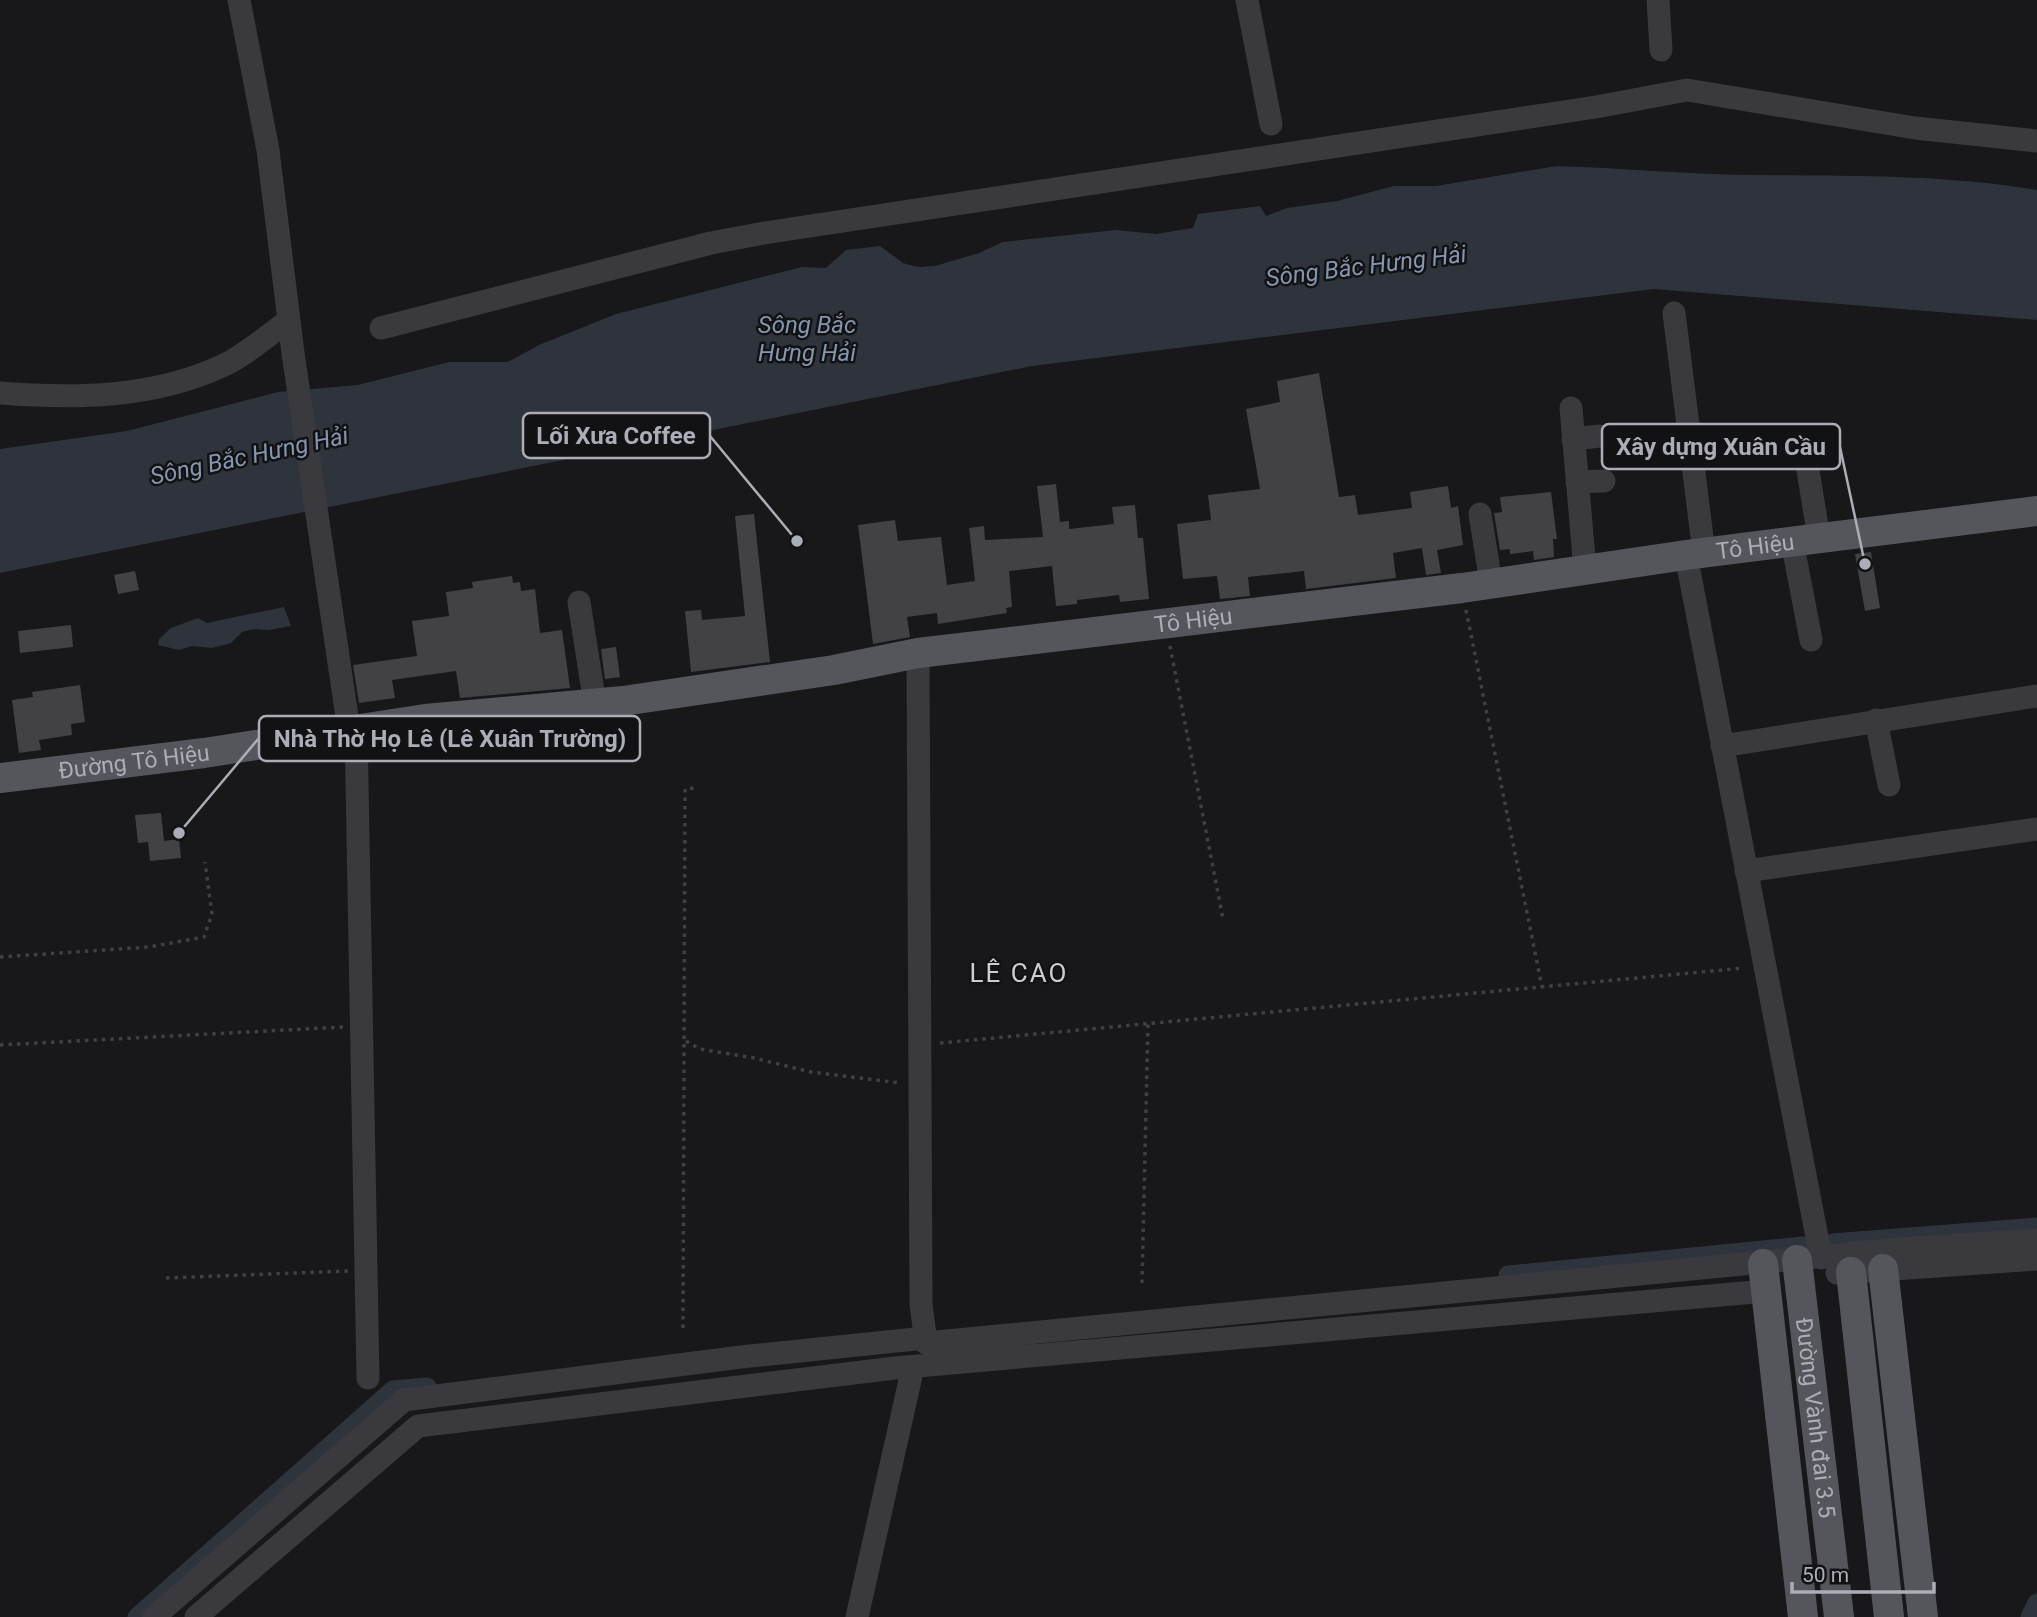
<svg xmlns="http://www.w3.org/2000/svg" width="2037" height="1617" viewBox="0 0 2037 1617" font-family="Roboto,sans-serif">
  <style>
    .water { fill: #2f343c }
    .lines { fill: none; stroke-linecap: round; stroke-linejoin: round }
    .canal { stroke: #2f343c; stroke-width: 19 }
    .building { fill: #424246 }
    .path { stroke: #3f4044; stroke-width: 3.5; stroke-dasharray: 3.5 5; stroke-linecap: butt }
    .minor { stroke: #39393e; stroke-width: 23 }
    .major { stroke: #55565c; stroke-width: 30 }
    .labels { text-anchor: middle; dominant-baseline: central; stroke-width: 5; stroke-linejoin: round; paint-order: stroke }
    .street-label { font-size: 23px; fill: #abadb7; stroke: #121214 }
    .water-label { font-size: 24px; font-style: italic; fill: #8596af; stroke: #121214 }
    .quarter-label { font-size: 26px; letter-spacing: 2px; fill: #cbcdd4; stroke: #121214 }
    .leader { fill: none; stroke: #abadb7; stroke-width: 2.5 }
    .callout-dot { fill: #abadb7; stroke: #121214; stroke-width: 2.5 }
    .callout { fill: #121214; stroke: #abadb7; stroke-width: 2.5 }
    .callout-label { font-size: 24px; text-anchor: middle; font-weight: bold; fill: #abadb7 }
  </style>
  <rect width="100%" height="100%" fill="#181719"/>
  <path class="water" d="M1557,166C1621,168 1685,174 1749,175C1845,176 1942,174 2037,190V320L1654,289L1032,366L0,573V449L127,431L278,392L358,385L449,362H508L539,345L616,314L802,267L826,268L846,250L880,246L903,263L918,267L935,266L979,253L1003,242L1116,230L1156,234L1193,228L1198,214L1260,206L1266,216L1287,208L1337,201L1394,186H1436Z
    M284,607L291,626L269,630L254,629L242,632L231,643L212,648L192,646L179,650L158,645L159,639L171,628L198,618L207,623Z"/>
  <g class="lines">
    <path class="canal" d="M1832,1243L2037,1227
      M1508,1275L1803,1246
      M137,1617L393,1390L427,1387
      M2030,1617L2037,1603"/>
  </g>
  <path class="building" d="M1319,373L1339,497L1355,495L1358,515L1412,508L1410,492L1448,486L1451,508L1458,506L1463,545L1437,550L1441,573L1426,575L1422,548L1393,553L1396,578L1306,589L1304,571L1248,577L1250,596L1220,599L1217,576L1183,579L1177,524L1211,520L1208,495L1260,489L1246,409L1280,402L1277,381Z
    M1056,484L1060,522L1069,521V529L1114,524L1112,507L1135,505L1138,538H1143L1149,599L1120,602L1119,595L1077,600V604L1056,606L1052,566L1009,571L1012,607L1006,608L1007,613L938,624L937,613L907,617L910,637L873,644L858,525L895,520L898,541L941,537L947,585L975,581L969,528L984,526L985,540L1043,537L1037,486Z
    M1551,492L1557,539H1553L1554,557L1534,560L1533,551L1510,554V549L1500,550L1494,513L1502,512L1500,497Z
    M754,514L770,662L691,672L685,611L701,610L702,620L745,616L735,516Z
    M1871,552L1880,608L1865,611L1855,554Z
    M135,571L139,590L118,594L114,575Z
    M512,576L513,583L520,582L521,591L535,589L540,633L562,630L570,688L460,698L456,671L392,680L395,698L359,703L353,665L417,656L412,621L449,616L446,592L473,588L472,582Z
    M71,625L73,647L20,653L18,631Z
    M616,647L620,677L605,679L601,649Z
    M80,685L85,722L71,724L72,735L39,740L41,750L19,753L12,700L33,697L32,692Z
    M161,813L164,841L179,839L181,858L150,861L148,842L138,843L135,815Z"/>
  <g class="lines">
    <path class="path" d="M1466,610L1542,987
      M1170,646L1223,919
      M0,957L149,947L204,937L212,914L205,862
      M686,1041L700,1049L754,1058L811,1072L900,1083
      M940,1043L1744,968
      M0,1045L343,1027
      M166,1278L348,1271
      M1142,1283L1148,1023
      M683,1328L685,789L697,788"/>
    <path class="minor" d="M239,0L268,150L293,353L349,730
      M1247,0L1271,124
      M1658,0L1661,50
      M1674,313L1704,553
      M381,328L711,243L764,233L1596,107L1687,90L1915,128L2037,141
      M0,393C75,399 153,398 222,366C246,355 268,335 289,320
      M1571,408L1585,569
      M1573,439L1600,436
      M1803,440L1819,538
      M1577,482L1604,481
      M1480,514L1491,583
      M1792,541L1811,640
      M1686,555L1821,1258
      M579,602L595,704
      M918,653L921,1304L926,1343L1898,1249L2037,1240
      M1876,720L1889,785
      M356,729L368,1378
      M1722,746L2037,696
      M1746,871L2037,829
      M1837,1273L2037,1259
      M154,1617L404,1400L741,1357L925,1338
      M196,1617L418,1426L895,1368L1766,1291
      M857,1617L913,1367"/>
    <g class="major">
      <path id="s1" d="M0,778L204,753L425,719L623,701L834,670L918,653L1462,588L1686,555L2037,511"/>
      <path id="s2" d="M1797,1260L1839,1617"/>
      <path d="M1763,1264L1803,1617"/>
      <path d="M1883,1269L1923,1617"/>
      <path d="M1851,1272L1889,1617"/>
    </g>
  </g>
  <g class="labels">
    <g class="street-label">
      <text stroke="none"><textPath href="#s1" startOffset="1771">Tô Hiệu</textPath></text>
      <text stroke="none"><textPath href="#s1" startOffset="1204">Tô Hiệu</textPath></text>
      <text stroke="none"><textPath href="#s1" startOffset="135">Đường Tô Hiệu</textPath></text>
      <text stroke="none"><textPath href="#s2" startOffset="159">Đường Vành đai 3.5</textPath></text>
    </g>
    <g class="water-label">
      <text transform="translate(1366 266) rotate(-7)">Sông Bắc Hưng Hải</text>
      <text x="807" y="325">Sông Bắc<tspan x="807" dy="28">Hưng Hải</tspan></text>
      <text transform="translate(249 456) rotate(-12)">Sông Bắc Hưng Hải</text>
    </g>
    <g class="quarter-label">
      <text x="1019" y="973">LÊ CAO</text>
    </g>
  </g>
  <path class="leader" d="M797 541L710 436M1865 564L1840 447M179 833L259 738"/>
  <g class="callout-dot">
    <circle cx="797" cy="541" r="7"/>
    <circle cx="1865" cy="564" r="7"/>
    <circle cx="179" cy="833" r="7"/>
  </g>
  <g class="callout">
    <rect x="523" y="413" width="187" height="45" rx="7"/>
    <rect x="1602" y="424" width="238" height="45" rx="7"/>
    <rect x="259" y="716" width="381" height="45" rx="7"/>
  </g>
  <g class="callout-label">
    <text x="616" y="444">Lối Xưa Coffee</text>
    <text x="1721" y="455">Xây dựng Xuân Cầu</text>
    <text x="450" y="747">Nhà Thờ Họ Lê (Lê Xuân Trường)</text>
  </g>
  <path d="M1792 1582v10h142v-10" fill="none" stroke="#abadb7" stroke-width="3.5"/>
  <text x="1802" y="1582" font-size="21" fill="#abadb7" stroke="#121214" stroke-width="5" paint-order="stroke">50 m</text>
</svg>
